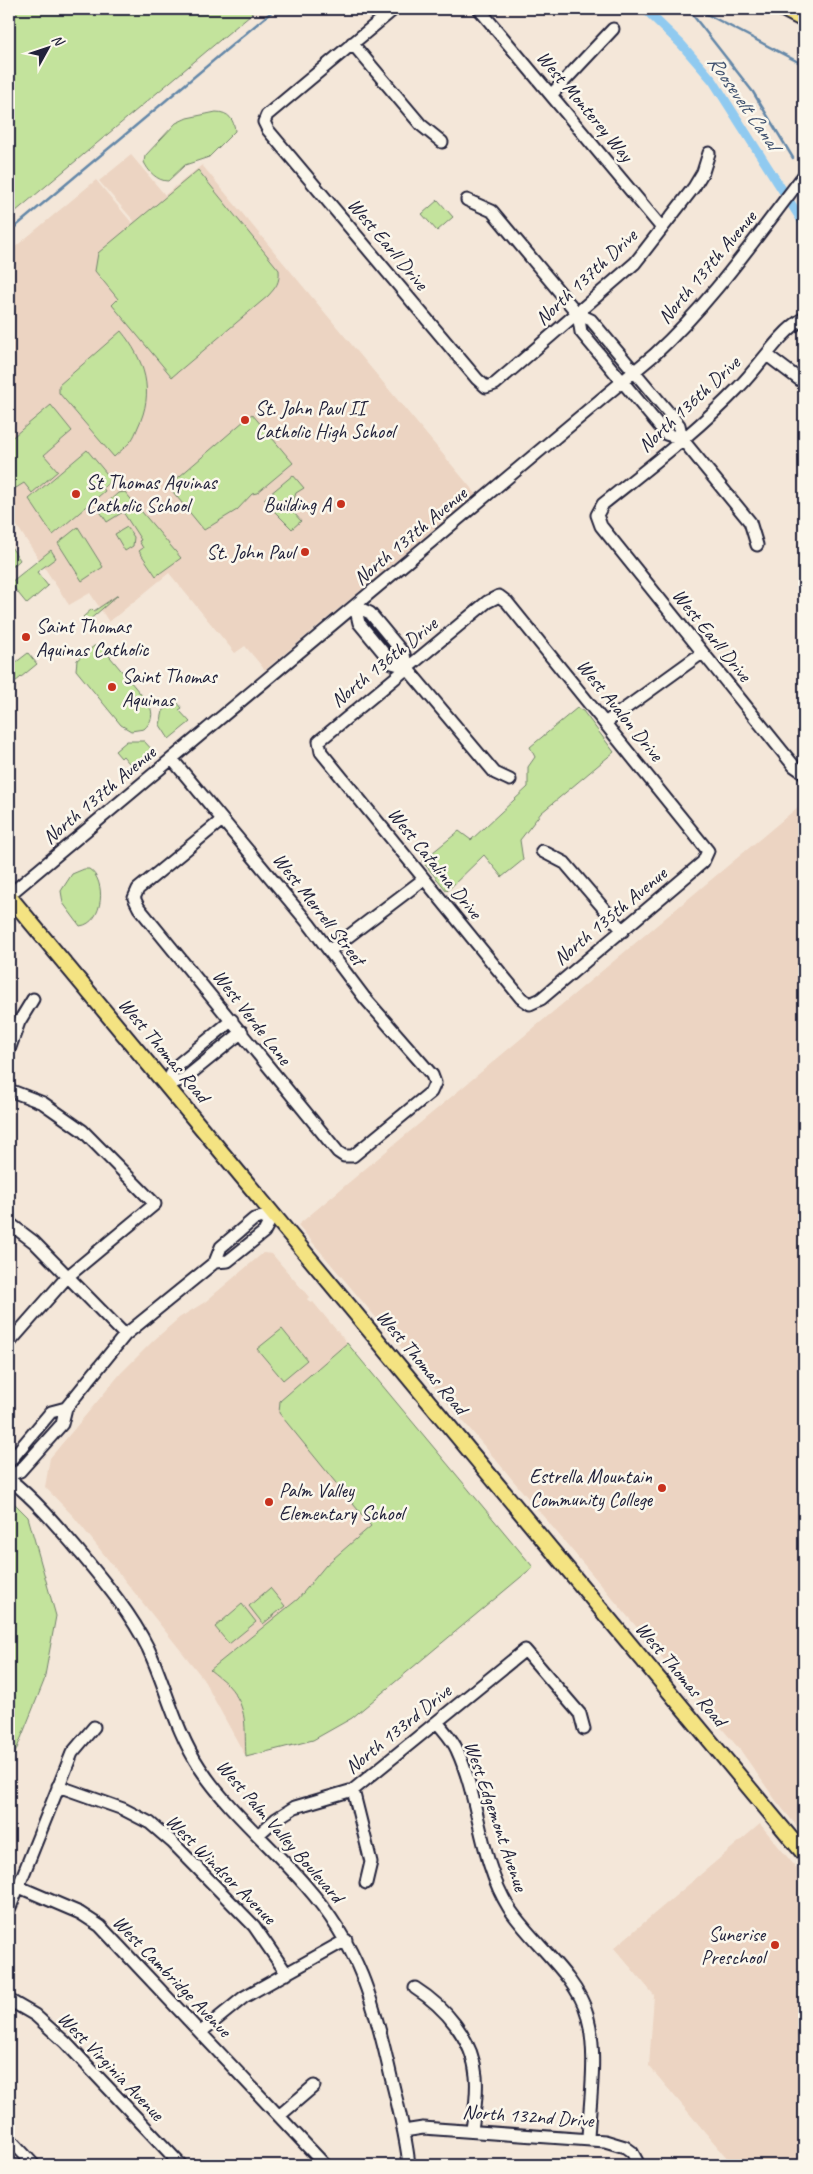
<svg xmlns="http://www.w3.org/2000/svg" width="813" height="2174" viewBox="0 0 813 2174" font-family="Caveat,sans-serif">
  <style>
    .built { fill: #ecd4c2 }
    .green { fill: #c3e39c; stroke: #72826c }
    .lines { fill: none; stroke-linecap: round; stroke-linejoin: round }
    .stream { stroke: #6487a8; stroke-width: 2.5 }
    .canal { stroke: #90caf0; stroke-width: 9 }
    .minor-casing { stroke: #22223b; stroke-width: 15 }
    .major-casing { stroke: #22223b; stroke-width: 18 }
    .minor { stroke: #fbf7ec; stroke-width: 11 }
    .major { stroke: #f4e382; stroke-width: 14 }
    .poi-dot { fill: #c8321e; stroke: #fbf7ec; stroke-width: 2 }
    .labels { text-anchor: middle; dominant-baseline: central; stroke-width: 5; stroke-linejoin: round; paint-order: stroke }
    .street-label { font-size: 20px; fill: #22223b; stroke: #fbf7ec }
    .poi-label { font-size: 20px; fill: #22223b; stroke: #fbf7ec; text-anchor: start }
    .water-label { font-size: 21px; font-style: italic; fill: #435471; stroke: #fbf7ec }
  </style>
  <rect width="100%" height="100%" fill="#f4e7d9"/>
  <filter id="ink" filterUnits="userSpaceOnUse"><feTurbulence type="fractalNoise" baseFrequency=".02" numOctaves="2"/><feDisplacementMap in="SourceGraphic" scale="10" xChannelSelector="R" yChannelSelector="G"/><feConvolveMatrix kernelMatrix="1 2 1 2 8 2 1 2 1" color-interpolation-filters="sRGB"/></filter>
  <g filter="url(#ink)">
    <path class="built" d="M131,155L165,195L202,165L476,494L265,670L245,646L235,653L169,573L109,622L90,593L69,605L17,526L9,531V252L96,180L132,223L134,221L99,181Z
      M804,802V1835L777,1802L741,1751L298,1225Z
      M263,1253L272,1254L309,1297L307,1299L311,1303L313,1302L533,1567L352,1718L313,1740L246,1757L202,1677L74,1517L45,1487L50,1458L121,1373L153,1341L179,1318L205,1302Z
      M760,1824L804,1877V2165H733L649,2066L654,1995L614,1948Z"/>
    <path class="green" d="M9,9H257L9,217Z
      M216,112C229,112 234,120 235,131L209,157L185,165L168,181C157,181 148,171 144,162L145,156L176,123L187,118Z
      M198,170L279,270C280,283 276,287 268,296L172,377L112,305L118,299L95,271L98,253Z
      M438,200L453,217L437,231L422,214Z
      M121,331C145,360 155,392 138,427C136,432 134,437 131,441C126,447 119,452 114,457L59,393V385Z
      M51,405L72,431L44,455L58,471L32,493L24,483L11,491L9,487V440Z
      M252,414L293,463L257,493L252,494L237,510L204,530L173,492V482Z
      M87,450L112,480L103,488L105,491L53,535L29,499Z
      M293,475L304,488L296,493L293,502L264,499Z
      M125,492L181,558L156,576L139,551L143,548L139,541L141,540L123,512L107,522L99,510L118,493Z
      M265,502L292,505L294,513L301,521L292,529Z
      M78,527L103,567L82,581L58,543Z
      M127,527L134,537L133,546L125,551L115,534Z
      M9,544L20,560L9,570Z
      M51,550L56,558L37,572L48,586L27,604L10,583Z
      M118,595L87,622L83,617L92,609L94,611Z
      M94,646H101L149,704C154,714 152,722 144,729L131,731L121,725L76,670L77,660Z
      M28,653L37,664L15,682V663Z
      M176,701L182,708L179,710L190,722L169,739L160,725L163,711Z
      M577,708L583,711L614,752L541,813L520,840L523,860L502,877L484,855L447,891L422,861L459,831L471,840L528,787V767L535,757L530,747Z
      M127,741H144L154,752L134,769L123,756L121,758L115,751Z
      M84,869H89C107,880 104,923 80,926L63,903L61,891L72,874Z
      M282,1329L307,1360L283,1380L257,1349Z
      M347,1343L533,1567L352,1718L313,1740L246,1757C244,1728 249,1708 228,1685C223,1680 216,1675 210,1670L298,1599L326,1565L371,1526L279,1413L280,1401Z
      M9,1498L28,1517L56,1616L44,1681L9,1768Z
      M270,1588L285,1606L263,1624L249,1606Z
      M242,1604L256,1622L229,1644L215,1627Z"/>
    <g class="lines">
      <path class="stream" d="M688,9L753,92L793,158
        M697,9L804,65
        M9,232L275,9"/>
      <path class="canal" d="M645,9L681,44L713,81L804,224"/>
      <defs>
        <path id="minor" d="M394,9L267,115L264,122L268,130L477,379L486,387L495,384L635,263L694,187L703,172L709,153
          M479,9L662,228
          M352,43L421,125L442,142
          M551,95L613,29
          M467,200L492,211L578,314L591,320L679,425L682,439L750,522L757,545
          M578,314L581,332L666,434L682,439
          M804,318C778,334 761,365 739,387C698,430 649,467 603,504L597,515L601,526L794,766L804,773
          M767,355L804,383
          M499,596L507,602L708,851L703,862L541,999L530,1004L521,998L321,752L319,741L487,602Z
          M355,606L370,613L404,654L406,667L495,773L510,780
          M355,606L359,623L392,663L406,667
          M605,723L702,653
          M172,759L309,924L364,997L432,1075L435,1083L431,1092L353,1156H344L338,1152L139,908L134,898L138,889L222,820
          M542,851L565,863L623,931
          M9,895L654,355C712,302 756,237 804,175
          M329,951L424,879
          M9,1050L19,1022L33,999
          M166,1085L175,1067L232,1020
          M166,1085L184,1079L242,1032
          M9,1090L43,1103L83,1131L155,1204L67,1277L9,1343
          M9,1223L34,1242L125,1335
          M215,1262L228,1261L264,1232L273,1215
          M9,1462L51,1412L66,1408
          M9,1475L20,1471L62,1424L66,1408L125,1335L215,1262L221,1247L254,1219L273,1215
          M9,1479C36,1500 59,1528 82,1555C106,1584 131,1614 148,1648C166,1687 176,1732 200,1768C229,1812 272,1846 306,1886C359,1946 374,2002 391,2077C398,2106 406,2135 409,2165
          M437,1722C444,1731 453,1740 457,1750C480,1800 479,1860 509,1908C530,1941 577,1976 587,2014C598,2053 590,2097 588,2138
          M58,1786L123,1809L150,1823L172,1842L254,1926L287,1974
          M353,1790L371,1862L366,1883
          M258,1835L276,1819L295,1807L353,1790L525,1650L580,1714L584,1729
          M19,1887L80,1913L100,1926L325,2165
          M9,1910L72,1753L94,1727
          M415,1988C445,2007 473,2039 476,2076C478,2094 474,2113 472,2130
          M9,2000L35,2015L66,2043L181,2165
          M201,2032L244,1997L346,1940
          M279,2116L314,2086
          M404,2131L423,2128L605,2141L625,2147L632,2152L639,2165
          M9,2138L34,2165"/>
        <path id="major" d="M783,9L804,20
          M9,896L804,1854"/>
      </defs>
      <use href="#minor" class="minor-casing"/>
      <use href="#major" class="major-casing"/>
      <use href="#minor" class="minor"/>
      <use href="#major" class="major"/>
    </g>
  </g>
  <g class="poi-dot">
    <circle cx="245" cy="420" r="5"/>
    <circle cx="76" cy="494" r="5"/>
    <circle cx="341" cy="504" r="5"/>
    <circle cx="305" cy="552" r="5"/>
    <circle cx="26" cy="637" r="5"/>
    <circle cx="112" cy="687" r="5"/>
    <circle cx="662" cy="1488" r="5"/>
    <circle cx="269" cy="1502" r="5"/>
    <circle cx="775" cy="1945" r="5"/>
  </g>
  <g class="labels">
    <g class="street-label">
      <text transform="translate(585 106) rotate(50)">West Monterey Way</text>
      <text transform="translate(388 244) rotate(50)">West Earll Drive</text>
      <text transform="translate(707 267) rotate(-50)">North 137th Avenue</text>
      <text transform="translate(586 277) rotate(-43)">North 137th Drive</text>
      <text transform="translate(689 404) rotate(-43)">North 136th Drive</text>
      <text transform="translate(410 536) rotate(-40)">North 137th Avenue</text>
      <text transform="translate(712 635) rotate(51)">West Earll Drive</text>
      <text transform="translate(384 662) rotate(-39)">North 136th Drive</text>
      <text transform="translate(620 710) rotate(51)">West Avalon Drive</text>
      <text transform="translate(99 795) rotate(-40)">North 137th Avenue</text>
      <text transform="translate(435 863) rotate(51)">West Catalina Drive</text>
      <text transform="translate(319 909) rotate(52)">West Merrell Street</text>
      <text transform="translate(610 916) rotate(-40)">North 135th Avenue</text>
      <text transform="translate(252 1017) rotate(52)">West Verde Lane</text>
      <text transform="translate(164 1050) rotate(50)">West Thomas Road</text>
      <text transform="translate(422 1362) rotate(50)">West Thomas Road</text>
      <text transform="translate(681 1674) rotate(50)">West Thomas Road</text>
      <text transform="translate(398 1729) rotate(-39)">North 133rd Drive</text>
      <text transform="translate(496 1816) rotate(71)">West Edgemont Avenue</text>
      <text transform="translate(280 1831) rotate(49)">West Palm Valley Boulevard</text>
      <text transform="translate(221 1869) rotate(45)">West Windsor Avenue</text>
      <text transform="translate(172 1976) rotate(46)">West Cambridge Avenue</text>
      <text transform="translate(111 2066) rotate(46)">West Virginia Avenue</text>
      <text transform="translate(528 2116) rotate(4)">North 132nd Drive</text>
    </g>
    <g class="poi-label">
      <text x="255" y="408">St. John Paul II<tspan x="255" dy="23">Catholic High School</tspan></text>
      <text x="86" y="482">St Thomas Aquinas<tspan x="86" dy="23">Catholic School</tspan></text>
      <text x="331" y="504" text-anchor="end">Building A</text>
      <text x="295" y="552" text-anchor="end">St. John Paul</text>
      <text x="36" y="626">Saint Thomas<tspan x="36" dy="23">Aquinas Catholic</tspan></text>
      <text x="122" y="676">Saint Thomas<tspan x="122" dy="23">Aquinas</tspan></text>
      <text x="652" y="1476" text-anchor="end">Estrella Mountain<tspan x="652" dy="23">Community College</tspan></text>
      <text x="279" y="1490">Palm Valley<tspan x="279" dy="23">Elementary School</tspan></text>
      <text x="765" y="1934" text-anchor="end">Sunerise<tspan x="765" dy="23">Preschool</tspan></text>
    </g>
    <g class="water-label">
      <text transform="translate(744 102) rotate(55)">Roosevelt Canal</text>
    </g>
  </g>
  <rect width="813" height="2174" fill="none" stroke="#fbf7ec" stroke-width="30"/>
  <rect x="15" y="15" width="783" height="2144" fill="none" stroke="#22223b" stroke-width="2" filter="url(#ink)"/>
  <g transform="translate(48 48) rotate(50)" stroke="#fbf7ec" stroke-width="4" paint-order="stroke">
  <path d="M0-4L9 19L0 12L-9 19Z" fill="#22223b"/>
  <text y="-8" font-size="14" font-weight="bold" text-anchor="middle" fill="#22223b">N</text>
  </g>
</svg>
